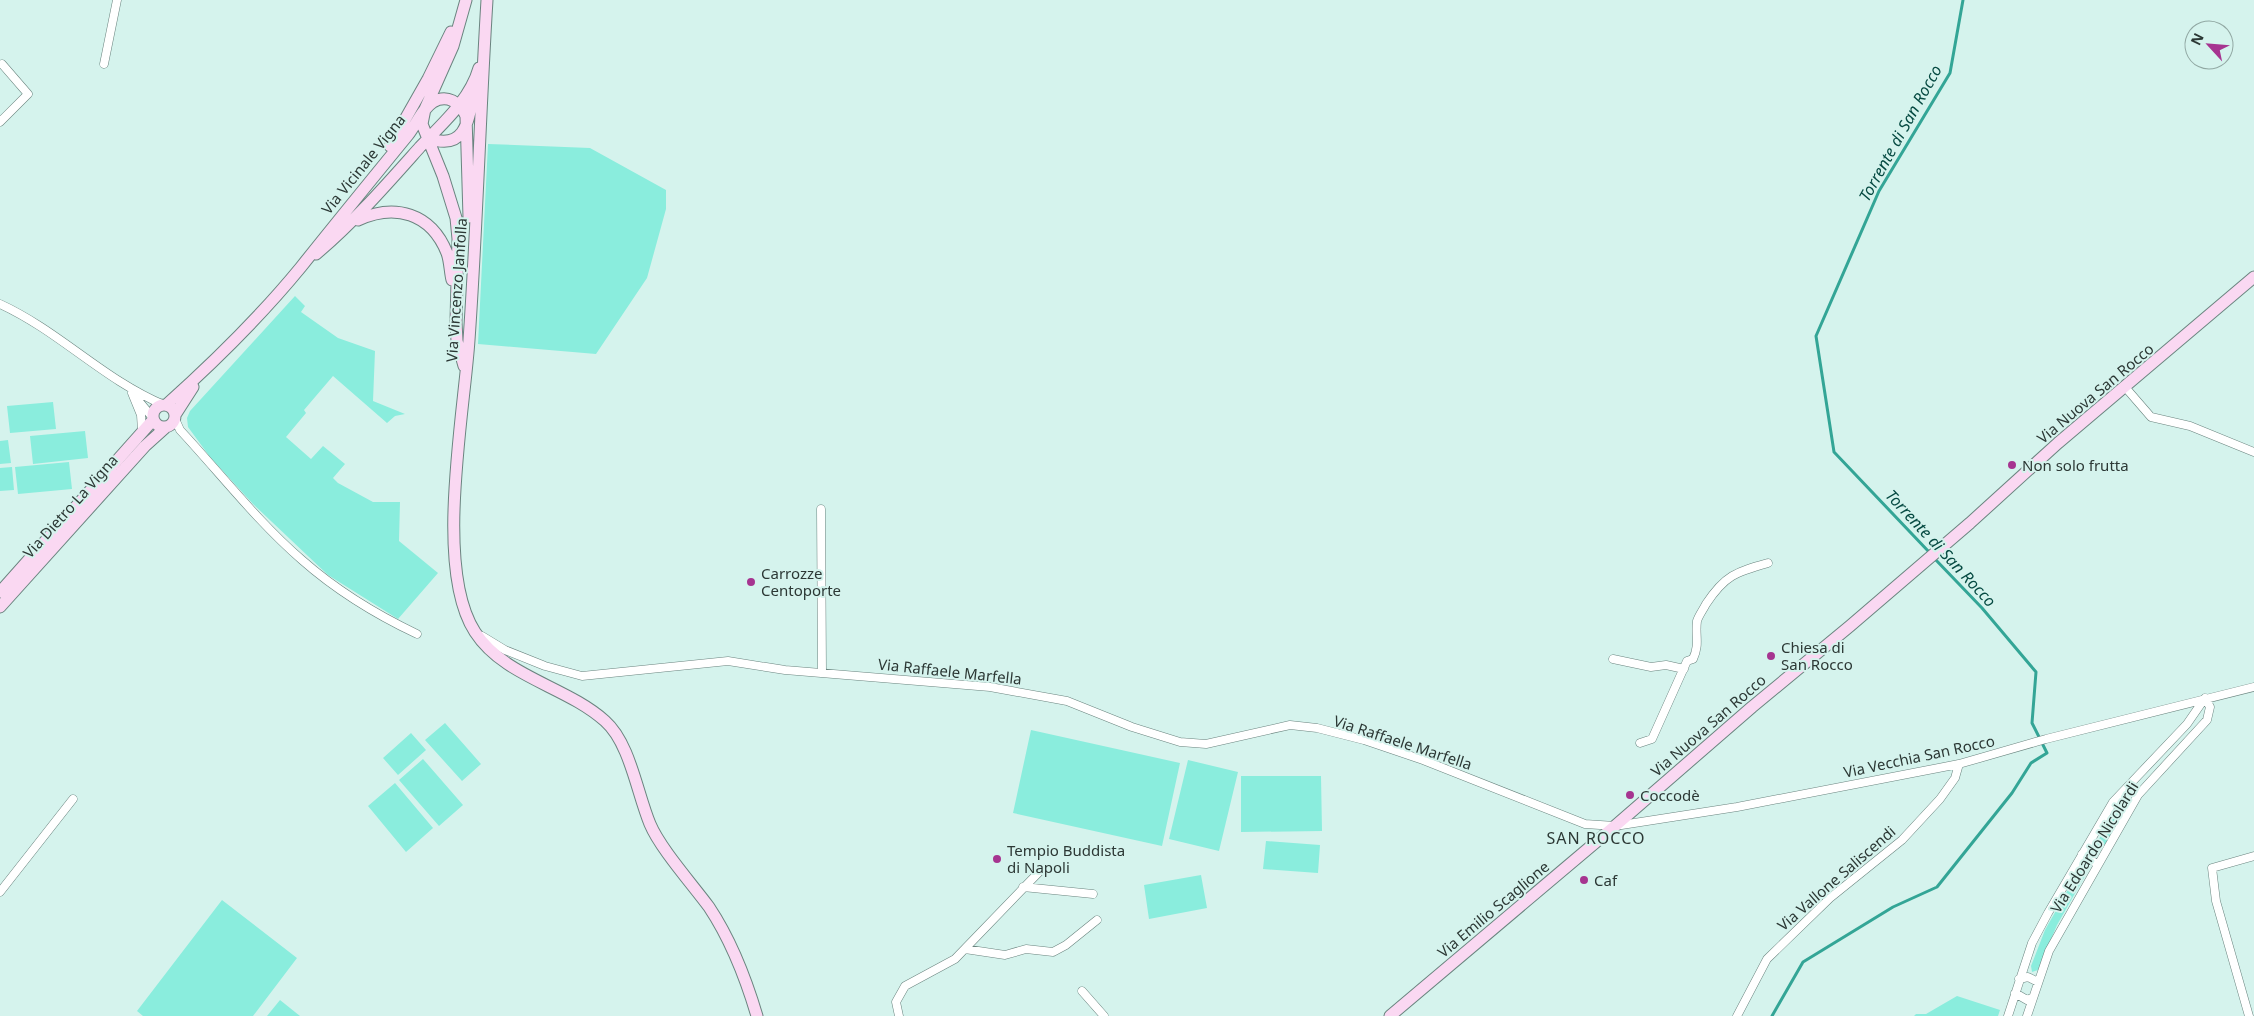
<svg xmlns="http://www.w3.org/2000/svg" width="2254" height="1016" viewBox="0 0 2254 1016" font-family="'Noto Sans',sans-serif">
  <style>
    .green { fill: #8aeddd }
    .lines { fill: none; stroke-linecap: round; stroke-linejoin: round }
    .stream { stroke: #33a596; stroke-width: 3 }
    .street-casing { stroke: #6a847f; stroke-width: 9 }
    .secondary-casing { stroke: #6a847f; stroke-width: 13 }
    .street { stroke: #fff; stroke-width: 8 }
    .secondary { stroke: #fad8f2; stroke-width: 11 }
    .poi-dot { fill: #a63490; stroke: #d5f3ed; stroke-width: 2 }
    .labels { text-anchor: middle; dominant-baseline: central; stroke-width: 4; stroke-linejoin: round; paint-order: stroke }
    .street-label { font-size: 15px; fill: #2c3835; stroke: #d5f3ed }
    .poi-label { font-size: 15px; fill: #2c3835; stroke: #d5f3ed; text-anchor: start }
    .water-label { font-size: 16px; font-style: italic; fill: #064a42; stroke: #d5f3ed }
    .neighbourhood-label { font-size: 16px; letter-spacing: 1px; fill: #2c3835; stroke: #d5f3ed }
  </style>
  <rect width="100%" height="100%" fill="#d5f3ed"/>
  <path class="green" d="M488,144L590,148L666,190V209L647,278L596,354L478,344Z
    M295,296L305,306L301,312L338,338L375,351L373,401L405,414L395,416L387,423L333,376L304,410L306,413L286,437L311,459L323,446L345,464L333,478L338,483L373,502H400L399,541L438,573L398,619L328,575L253,504L210,457L188,427L187,418L190,411Z
    M53,402L56,429L10,433L7,406Z
    M85,431L88,458L33,464L30,436Z
    M8,440L11,463L0,464V441Z
    M69,462L72,489L18,494L15,467Z
    M12,467L14,490L0,491V468Z
    M445,723L481,764L462,781L425,740Z
    M1031,730L1180,763L1162,846L1013,813Z
    M411,733L426,750L398,775L383,758Z
    M423,759L463,805L439,826L399,780Z
    M1188,760L1238,772L1219,851L1169,839Z
    M1241,776H1321L1322,831L1241,832Z
    M395,783L433,828L406,852L368,806Z
    M2122,802L2126,804V808L2104,846L2098,848L2097,842Z
    M1266,841L1320,845L1318,873L1263,869Z
    M2083,868L2086,870V874L2057,925L2038,970L2032,972L2031,966L2045,930L2079,870Z
    M1201,875L1207,908L1149,919L1144,885Z
    M222,900L297,958L253,1016H143L137,1011Z
    M1957,996L2000,1010L1998,1016H1914L1916,1014H1926Z
    M280,1000L300,1016H267Z"/>
  <g class="lines">
    <path class="stream" d="M1930,553L1834,452L1816,336L1879,191L1950,73L1963,0
      M1772,1016L1803,962L1893,907L1937,887L2012,793L2031,763L2047,753L2032,723L2036,672L1982,608L1934,558"/>
    <defs>
      <path id="street" d="M104,64L117,0
        M0,122L28,94L2,64
        M0,304C59,331 104,380 164,405
        M2125,387L2151,417L2190,426L2254,452
        M132,393L141,415L142,431
        M137,399L153,418
        M175,419L180,430C220,473 257,521 302,560C336,590 377,615 417,634
        M821,509L822,673
        M482,636L505,650L545,666L582,676L728,661L785,670L990,687L1067,701L1132,727L1180,742L1206,744L1290,725L1317,728L1364,740L1423,760L1585,824L1615,826L1737,807L1959,764L2046,739L2254,687
        M1613,659L1651,667L1666,665L1684,669
        M1640,743L1652,739L1687,661L1693,659C1700,644 1695,636 1697,621C1699,615 1703,610 1706,604C1725,575 1736,572 1768,563
        M2082,854L2097,864
        M1023,887L1093,894
        M0,892L73,799
        M965,949L1005,955L1026,949L1053,952L1066,945L1097,920
        M2019,979L2028,977L2038,982
        M1082,991L1104,1016
        M2015,993L2027,1000L2032,998
        M899,1016L896,1002L905,986L955,959L1040,871
        M1737,1016L1767,959L1830,898L1902,840L1940,799L1955,778L1959,764
        M2008,1016L2032,943L2048,913L2113,802L2187,724L2205,698
        M2027,1016L2049,951L2138,795L2207,720L2210,707L2205,698
        M2249,1016L2216,901L2212,868L2254,856"/>
      <path id="secondary" d="M487,0C480,113 477,227 469,340C464,415 434,569 475,632C504,677 566,686 605,721C630,743 637,793 650,824C660,848 692,884 709,907C731,940 746,979 757,1016
        M428,138C469,153 469,114 475,85
        M390,146L428,79L451,32
        M358,220C395,203 431,213 447,253C450,261 450,272 452,280
        M316,254C354,222 387,184 420,147C442,124 470,100 479,68
        M464,366L457,341L456,322L458,239L456,218L443,176L422,124L425,109L453,46L466,0
        M153 416a11 11 0 1 1 22 0a11 11 0 1 1-22 0Z
        M166,405C213,363 260,317 301,267C336,223 372,179 408,135C416,125 422,109 433,102C447,94 460,102 466,116L469,217
        M175,415L193,387
        M0,592L153,420
        M0,607L145,446L165,428
        M1390,1016L1615,826L1752,707L1850,626L1970,523L2058,443L2254,277"/>
    </defs>
    <use href="#street" class="street-casing"/>
    <use href="#secondary" class="secondary-casing"/>
    <use href="#street" class="street"/>
    <use href="#secondary" class="secondary"/>
  </g>
  <g class="poi-dot">
    <circle cx="2012" cy="465" r="5"/>
    <circle cx="751" cy="582" r="5"/>
    <circle cx="1771" cy="656" r="5"/>
    <circle cx="1630" cy="795" r="5"/>
    <circle cx="997" cy="859" r="5"/>
    <circle cx="1584" cy="880" r="5"/>
  </g>
  <g class="labels">
    <g class="street-label">
      <text transform="translate(363 164) rotate(-51)">Via Vicinale Vigna</text>
      <text transform="translate(456 290) rotate(-86)">Via Vincenzo Janfolla</text>
      <text transform="translate(2095 393) rotate(-40)">Via Nuova San Rocco</text>
      <text transform="translate(70 506) rotate(-48)">Via Dietro La Vigna</text>
      <text transform="translate(950 671) rotate(6)">Via Raffaele Marfella</text>
      <text transform="translate(1708 725) rotate(-41)">Via Nuova San Rocco</text>
      <text transform="translate(1403 742) rotate(18)">Via Raffaele Marfella</text>
      <text transform="translate(1919 756) rotate(-12)">Via Vecchia San Rocco</text>
      <text transform="translate(2094 847) rotate(-58)">Via Edoardo Nicolardi</text>
      <text transform="translate(1836 878) rotate(-41)">Via Vallone Saliscendi</text>
      <text transform="translate(1493 909) rotate(-40)">Via Emilio Scaglione</text>
    </g>
    <g class="poi-label">
      <text x="2022" y="465">Non solo frutta</text>
      <text x="761" y="573">Carrozze<tspan x="761" dy="17">Centoporte</tspan></text>
      <text x="1781" y="647">Chiesa di<tspan x="1781" dy="17">San Rocco</tspan></text>
      <text x="1640" y="795">Coccodè</text>
      <text x="1007" y="850">Tempio Buddista<tspan x="1007" dy="17">di Napoli</tspan></text>
      <text x="1594" y="880">Caf</text>
    </g>
    <g class="water-label">
      <text transform="translate(1900 133) rotate(-61)">Torrente di San Rocco</text>
      <text transform="translate(1941 548) rotate(47)">Torrente di San Rocco</text>
    </g>
    <g class="neighbourhood-label">
      <text x="1596" y="838">SAN ROCCO</text>
    </g>
  </g>
  <g transform="translate(2209 45) rotate(296)"><circle r="24" fill="#d5f3ed" stroke="#91a8a3"/>
  <path d="M0-4L9 19L0 12L-9 19Z" fill="#a63490"/>
  <text y="-8" font-size="14" font-weight="bold" text-anchor="middle" fill="#2c3835">N</text>
  </g>
</svg>
